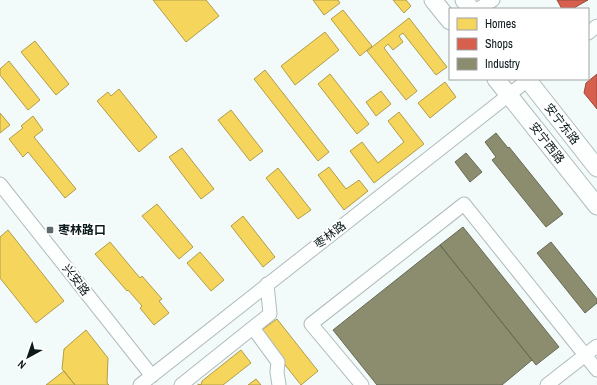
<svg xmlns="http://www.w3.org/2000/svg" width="597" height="385" viewBox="0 0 597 385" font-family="'Archivo Narrow','Noto Sans SC',sans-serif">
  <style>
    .homes { fill: #f6d55c; stroke: #b09d48 }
    .shops { fill: #d6604d; stroke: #994b3e }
    .industry { fill: #8c8c6e; stroke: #656a55 }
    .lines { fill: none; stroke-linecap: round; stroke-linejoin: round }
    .minor-casing { stroke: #b0bbbb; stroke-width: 15 }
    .major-casing { stroke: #b0bbbb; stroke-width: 19 }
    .minor { stroke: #fdfefe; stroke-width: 13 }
    .major { stroke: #fdfefe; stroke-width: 17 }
    .poi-dot { fill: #5c6869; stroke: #fff; stroke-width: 1.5 }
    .labels { text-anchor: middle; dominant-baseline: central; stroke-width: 4; stroke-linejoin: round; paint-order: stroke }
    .street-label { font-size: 12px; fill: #0b191b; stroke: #fff }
    .poi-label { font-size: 12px; font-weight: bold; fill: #0b191b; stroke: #fff; text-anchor: start }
  </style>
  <rect width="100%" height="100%" fill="#f2fafa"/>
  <path class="homes" d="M153,0H206L219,16L186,42Z
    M313,0H338L340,3L324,15Z
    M393,0H406L411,6L404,13Z
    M343,10L372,46L360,56L331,19Z
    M409,18L447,67L436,75L403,33L399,36L403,42L393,50L388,44L384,48L417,91L406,100L367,51Z
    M325,32L339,50L295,85L281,66Z
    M35,41L69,84L56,95L21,52Z
    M9,61L40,100L28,110L0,75V69Z
    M265,70L329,152L318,161L254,79Z
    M330,74L369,124L357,134L318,84Z
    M445,82L456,97L430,118L418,103Z
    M119,89L157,137L139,152L97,101L108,92L111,96Z
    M381,91L391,104L376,116L366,102Z
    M231,110L263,151L250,161L218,120Z
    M399,112L424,144L374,183L350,151L362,142L378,163L404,142L388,121Z
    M0,113L10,125L0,133Z
    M33,116L43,130L34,137L76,189L65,198L28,152L23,157L9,139L23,128L21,126Z
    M182,148L214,189L201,199L169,157Z
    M329,167L346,189L359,180L368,191L344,210L318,175Z
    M278,168L311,210L298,219L266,178Z
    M157,204L193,247L179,259L142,216Z
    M243,216L275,257L263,267L231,226Z
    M8,230L64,301L36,323L0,278V237Z
    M110,242L140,278L142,276L162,299L159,301L169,313L154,325L140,308L142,306L128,290L127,291L95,254Z
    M200,252L224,280L211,291L187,263Z
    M277,319L318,371L301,385L259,332Z
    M86,330L108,358L107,383L109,385H75L62,369L64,349Z
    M241,350L251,363L223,385H198V384L201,385L202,381Z
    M64,371L75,385H46Z
    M256,379L261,385H248Z"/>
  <path class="shops" d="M557,0H588L572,9H562Z
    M597,74V109L584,93L586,83Z"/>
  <path class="industry" d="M496,133L508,148L509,147L563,214L546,227L492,160L496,157L485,142Z
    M466,153L482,172L470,182L455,162Z
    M463,227L559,347L536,365L440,245Z
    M551,242L597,299V303L585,313L537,253Z
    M440,245L532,360L502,385H377L333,330Z"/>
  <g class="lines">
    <defs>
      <path id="minor" d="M478,9L493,0
        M588,33L597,26
        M0,184L152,376
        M253,328L278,362L277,372L279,385
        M140,385L529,79
        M181,385L270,314L267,284
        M362,385L311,324L464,204L597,370
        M547,385L597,346"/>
      <path id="major" d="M433,0L450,21
        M464,0L471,9
        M496,79L597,206
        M527,79L597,168"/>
    </defs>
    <use href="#minor" class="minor-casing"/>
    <use href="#major" class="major-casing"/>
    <use href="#minor" class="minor"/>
    <use href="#major" class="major"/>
  </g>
  <rect class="poi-dot" x="46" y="226" width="8" height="8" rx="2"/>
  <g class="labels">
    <g class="street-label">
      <text transform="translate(562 124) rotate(52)">安宁东路</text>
      <text transform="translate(547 143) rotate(52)">安宁西路</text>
      <text transform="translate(330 235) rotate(-38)">枣林路</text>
      <text transform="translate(76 280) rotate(52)">兴安路</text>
    </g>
    <g class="poi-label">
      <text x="58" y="230">枣林路口</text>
    </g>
  </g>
  <rect x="449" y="8" width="140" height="72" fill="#ffffff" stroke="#9da3a4"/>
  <rect x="457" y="18" width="20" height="12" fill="#f6d55c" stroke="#9da3a4"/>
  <text x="485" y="28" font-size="12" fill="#0b191b">Homes</text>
  <rect x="457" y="38" width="20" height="12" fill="#d6604d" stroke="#9da3a4"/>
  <text x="485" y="48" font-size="12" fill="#0b191b">Shops</text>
  <rect x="457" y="58" width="20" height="12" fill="#8c8c6e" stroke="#9da3a4"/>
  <text x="485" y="68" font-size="12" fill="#0b191b">Industry</text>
  <g transform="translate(28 357) rotate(220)" stroke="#ffffff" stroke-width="3" paint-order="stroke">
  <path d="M0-3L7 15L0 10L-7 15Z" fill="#0b191b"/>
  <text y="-6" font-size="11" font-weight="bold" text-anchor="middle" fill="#0b191b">N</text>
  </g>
</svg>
